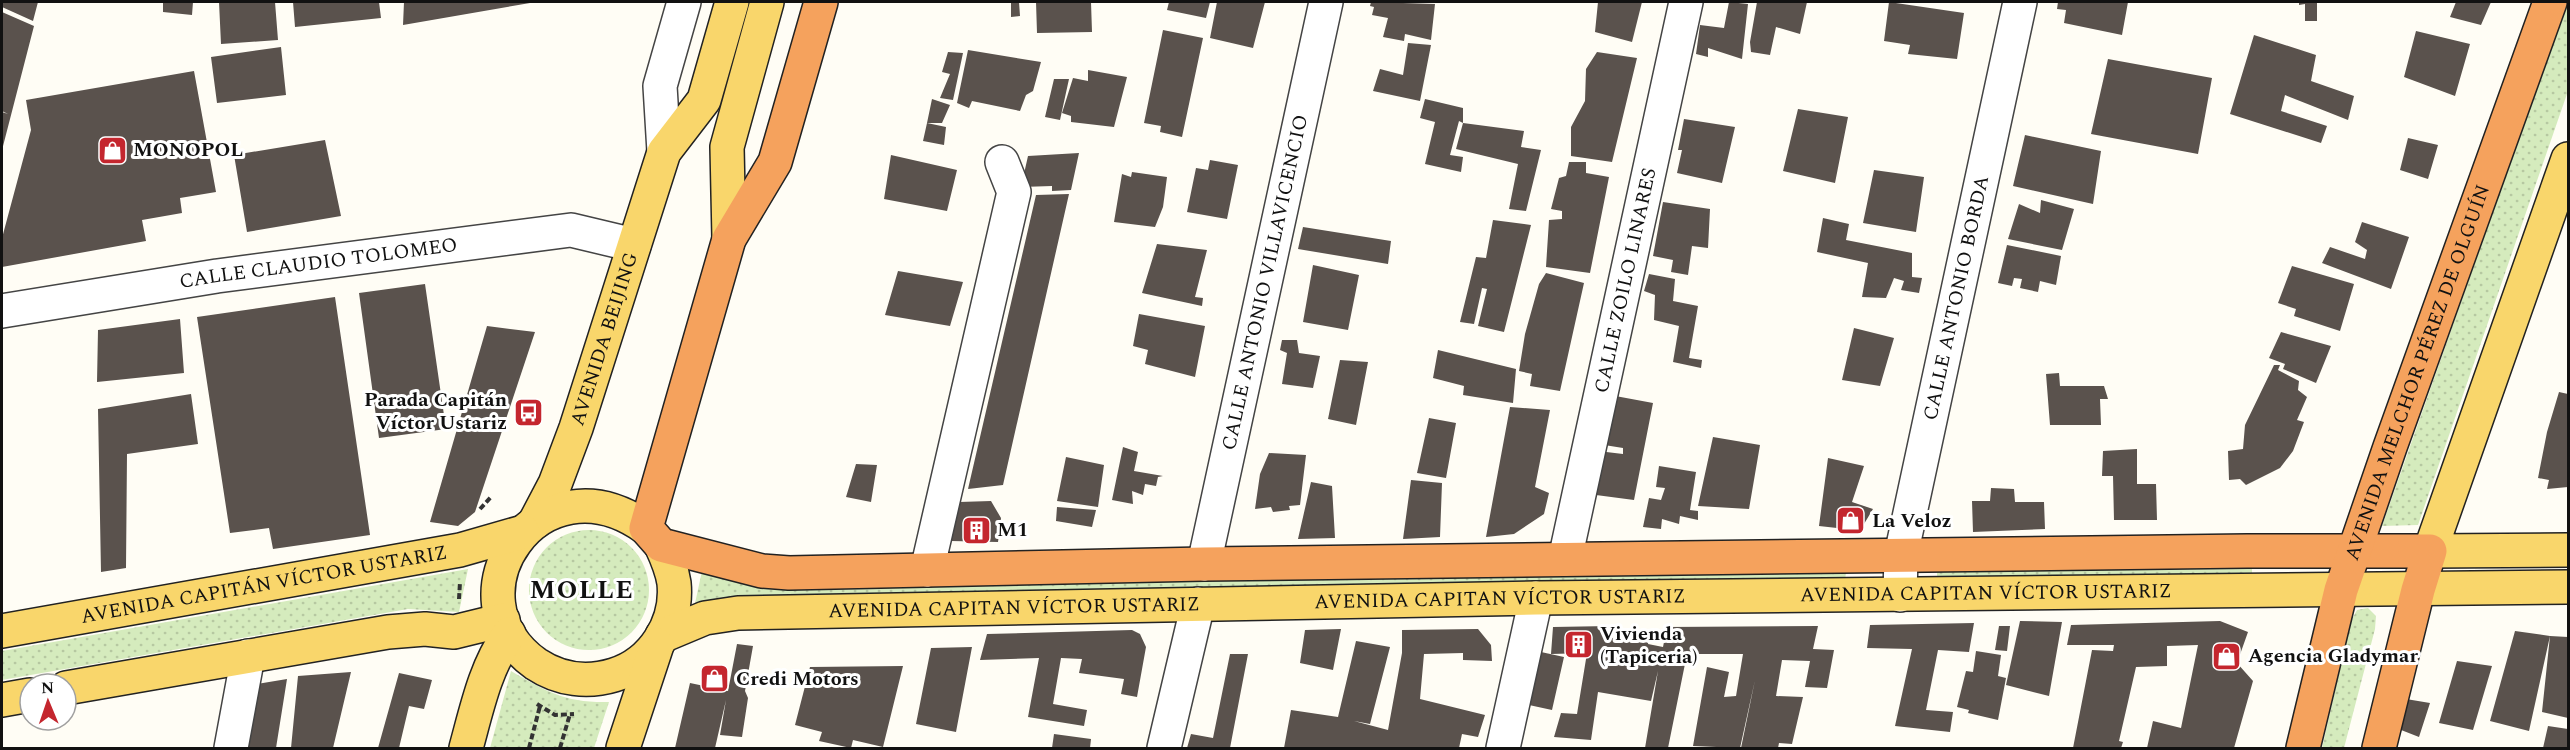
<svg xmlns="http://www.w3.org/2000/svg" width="2570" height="750" viewBox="0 0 2570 750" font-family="Spectral,serif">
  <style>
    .grass { fill: url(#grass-dots) }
    .building { fill: #5a524d }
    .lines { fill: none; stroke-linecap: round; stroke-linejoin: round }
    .minor-casing { stroke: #444; stroke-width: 36 }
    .major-casing { stroke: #222; stroke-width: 36 }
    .highway-casing { stroke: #222; stroke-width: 36 }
    .path { stroke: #333; stroke-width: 4; stroke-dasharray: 6 3; stroke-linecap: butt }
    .minor { stroke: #fff; stroke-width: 33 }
    .major { stroke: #f9d66b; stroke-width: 33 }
    .highway { stroke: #f5a25d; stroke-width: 33 }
    .labels { text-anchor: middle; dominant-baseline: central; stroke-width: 6; stroke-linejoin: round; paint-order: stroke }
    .poi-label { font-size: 20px; font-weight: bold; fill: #111; stroke: #fff; text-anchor: start }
    .street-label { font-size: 20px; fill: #111; stroke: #fff }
    .district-label { font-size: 26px; font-weight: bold; letter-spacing: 1.5px; fill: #111; stroke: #fff }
  </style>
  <defs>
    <pattern id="grass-dots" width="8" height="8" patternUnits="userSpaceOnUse" patternTransform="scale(1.5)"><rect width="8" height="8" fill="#d5ebbd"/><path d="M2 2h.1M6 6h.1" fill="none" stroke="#b6c8a1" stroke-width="1.8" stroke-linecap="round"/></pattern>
  </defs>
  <rect width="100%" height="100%" fill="#fffdf5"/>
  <path class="grass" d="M2567,2L2568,91L2418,525L2382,526Z
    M529 590a60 60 0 1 1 120 0a60 60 0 1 1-120 0Z
    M2252,564V575L1937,580V569Z
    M468,569L459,612L408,609L2,680V651Z
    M702,571L742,584L768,587L1846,572L1845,581L694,608Z
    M2368,608L2376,616L2375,629L2344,748H2322L2351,621L2357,610Z
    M511,671C547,692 566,703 609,702L594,748H490Z"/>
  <path class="building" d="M2,2H38L33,21L2,7Z
    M163,2H193L192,15L163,12Z
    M219,2H275L278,40L221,44Z
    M293,2H379L381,18L295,27Z
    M404,2H530V3L403,25Z
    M1011,2H1019L1020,16L1011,17Z
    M1036,2H1091L1092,32L1037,33Z
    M1169,2H1210L1206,18L1167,10Z
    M1217,2H1265L1253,48L1210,38Z
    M1371,2L1435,4L1431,40L1405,34L1404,41L1383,37L1388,18L1372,15L1374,7L1370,6Z
    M1598,2H1642L1632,42L1595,32Z
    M1729,2L1748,4L1742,59L1708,48V57L1696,54L1700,25L1724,28Z
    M1757,2H1807L1800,34L1776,27L1770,55L1751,52L1750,42Z
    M1889,2L1964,13L1957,59L1908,54L1910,45L1884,41Z
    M2058,2H2128L2122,35L2064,23L2066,10L2057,9Z
    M2299,2H2317V21H2305V4L2299,5Z
    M2456,2H2491L2481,25L2450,17Z
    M2,12L34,26L2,150V112L8,114L2,111Z
    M1163,30L1203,38L1182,137L1160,132L1161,126L1144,123Z
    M2416,31L2470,44L2455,96L2404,77Z
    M2254,35L2316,55L2311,81L2354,96L2348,120L2285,95L2281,111L2327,126L2321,143L2230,114Z
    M1408,43L1431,45L1420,101L1373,91L1380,69L1403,75Z
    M281,47L286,95L217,103L211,57Z
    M968,50L1041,62L1033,91L1026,95L1020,111L972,101L969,108L957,103Z
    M948,52L963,53L953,100L940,98L950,74L942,72Z
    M1597,52L1637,58L1612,162L1571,156V127L1585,101L1586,69Z
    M2108,59L2212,78L2198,154L2091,134Z
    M1088,70L1127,77L1114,127L1071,122V116L1062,113L1073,78L1088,81Z
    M194,71L216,192L180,198L182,213L142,220L146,241L2,267V238L31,130L26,100Z
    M1054,79H1069L1060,120L1045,117Z
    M932,99L950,105L942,123H927Z
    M1425,99L1463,108V123L1459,121L1450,155L1463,157L1461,172L1425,164L1435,122L1420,118Z
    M1798,109L1848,117L1835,183L1783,171Z
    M1684,119L1735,127L1722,183L1677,173L1682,150H1678Z
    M927,123L946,127L944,145L923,141Z
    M1463,123L1524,131L1521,147L1541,150L1526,211L1509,209L1518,164L1456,149Z
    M2025,135L2101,151L2093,204L2013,186Z
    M2408,138L2438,145L2428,179L2400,170Z
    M325,140L341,216L247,232L234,155Z
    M1079,153L1071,190L1052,191V186L1021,187L1028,156Z
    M891,155L957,170L947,211L884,199Z
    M1210,160L1238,165L1227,219L1187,212L1196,168L1208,170Z
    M1569,162H1586V173L1609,177L1590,273L1546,267L1549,220L1562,219V211L1551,209L1559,178L1566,176Z
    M1874,170L1924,177L1916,232L1863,223Z
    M1132,172L1167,177L1163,207L1155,227L1114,222L1122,174L1131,177Z
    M1069,194L1003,485L968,489L1036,195Z
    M2041,200L2074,209L2062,250L2008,239L2019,204L2040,213Z
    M1663,202L1710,209L1708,248L1692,246L1688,275L1671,272L1673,260L1653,256Z
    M1823,218L1849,224L1846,240L1912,253V277L1922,278L1919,293L1901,290L1904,281L1894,278L1886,298L1862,297L1868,263L1817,252Z
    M1493,220L1531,225L1504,332L1478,326L1487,289L1482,288L1474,324L1460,322L1476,257L1486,258Z
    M2362,222L2409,237L2391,289L2322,263L2330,247L2365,259L2367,250L2355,242Z
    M1303,227L1391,241L1388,264L1298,249Z
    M1157,244L1207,250L1195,297L1203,298L1202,306L1142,293Z
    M2007,245L2061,256L2056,285L2040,281L2038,292L2020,288L2022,279L2014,278L2012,286L1998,283Z
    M1313,265L1359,275L1348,330L1303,322Z
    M2292,266L2354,284L2340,331L2294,316L2296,309L2278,303Z
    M898,271L963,282L950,326L885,315Z
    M1546,273L1584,283L1560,391L1530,386L1532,374L1519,371L1525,334L1539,284Z
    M1649,274L1675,279L1673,301L1698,306L1689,358L1702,360L1701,368L1673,362L1679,326L1654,320L1655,295L1644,291Z
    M425,284L446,429L379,438L359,293Z
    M335,297L370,535L273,549L269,528L230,533L197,317Z
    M1139,314L1205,326L1195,377L1145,364L1148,350L1133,346Z
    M180,319L184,373L97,382L98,330Z
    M487,326L535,332L475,512L458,526L430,522Z
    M1854,328L1894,338L1880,386L1842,380Z
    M2281,332L2331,346L2316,383L2283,369L2285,364L2269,358Z
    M1282,340H1297L1299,353L1320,356L1313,388L1282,384L1287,353L1280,350Z
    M1438,350L1516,369L1513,403L1463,395L1464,386L1433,378Z
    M1340,360L1368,362L1356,425L1328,419Z
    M2274,365H2280L2278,370L2299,381L2298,390L2307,397L2297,420L2304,422L2293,451L2280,468L2246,485L2240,479L2229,480L2228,451L2243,449L2245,425Z
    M2059,373L2060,386H2104L2108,399H2100L2101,425H2050L2046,374Z
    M2559,392L2568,394V487L2547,489L2549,480L2538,478L2547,432Z
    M191,394L198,444L127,454L126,568L101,572L98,409Z
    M1610,395L1653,403L1634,500L1596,495L1591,486L1598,451L1623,454V448L1598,444Z
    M1510,407L1550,410L1535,487L1549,493L1544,514L1514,534L1486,537Z
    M1429,418L1456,423L1446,478L1417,473Z
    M1713,437L1760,445L1749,509L1698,506Z
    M1123,447L1138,452L1134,471L1163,476L1158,477L1156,486L1145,484L1143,495L1132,491L1133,504L1112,500Z
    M2137,449V484H2156L2157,520H2114L2113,476H2102L2103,451Z
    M1269,453L1306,455L1300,505L1289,506L1290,510L1273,512L1271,507L1255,509L1260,474Z
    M1066,457L1104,465L1098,507L1057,501Z
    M1828,458L1864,466L1852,502L1873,509L1864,524L1846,529L1819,526Z
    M856,464L877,465L871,502L846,497Z
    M1659,466L1696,472L1690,510L1698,511V520L1680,516L1679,524L1662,519L1661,529L1643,527L1649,498L1661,500L1665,488L1656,487Z
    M1411,480L1442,483L1440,537L1403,539Z
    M1311,482L1332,486L1335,538L1298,539Z
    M1991,488L2014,489L2015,502H2044L2045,529L1973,532L1972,501H1990Z
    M991,501L1001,518L998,542L951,541L959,502Z
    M1057,507L1096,510L1092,527L1056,521Z
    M2020,621L2062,622L2049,696L2006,685Z
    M2220,621L2248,632L2237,663L2253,681L2234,748H2147L2153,721L2181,728L2198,645L2167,646V666L2136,667L2119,741L2123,742L2121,748H2073L2092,650L2113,651L2114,645H2067L2071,625Z
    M1974,623L1969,652L1938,650L1926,710L1953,712L1950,732L1895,726L1912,649L1867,648L1870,625Z
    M1610,626L1608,637L1630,641L1632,634L1649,638L1648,644L1663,647L1667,627L1818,626L1813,649L1834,650L1827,688L1805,687L1810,661L1782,660L1776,696L1803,697L1792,744L1779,743L1778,748H1741L1755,680L1740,748L1693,746L1707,667L1729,672L1724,697L1736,696L1743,654H1687L1668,748H1645L1658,671L1651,701L1598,692L1591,740L1554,737L1561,713L1577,714L1587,653L1551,654L1553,627Z
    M1999,626H2010L2007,651L1995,650Z
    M1341,629L1333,670L1300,663L1305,630Z
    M1478,629L1491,645L1492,661L1463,660V653L1424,654L1420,699L1485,715L1478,737L1462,734L1459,748H1284L1291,710L1338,717L1356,641L1390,647L1370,724L1354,721L1388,730L1402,653V630Z
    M1132,630L1140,634L1146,647L1137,697L1121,694L1124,679L1079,673L1082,659L1061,658L1053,704L1087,710L1084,726L1028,717L1039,658L980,660L987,634Z
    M2515,631L2550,636L2529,731L2490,721Z
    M2550,636L2568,637V718L2542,712Z
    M737,644L753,646L745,691L748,698L742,737L720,735L726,700L715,748H675L690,683L728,691Z
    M972,647L956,732L916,724L931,648Z
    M1976,651L2001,655L1998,676L2006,678L1998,720L1968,713L1969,710L1957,707L1966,671L1973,672Z
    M1541,652L1564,657L1552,710L1529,705Z
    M1230,654H1248L1230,748H1187L1191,734L1213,738Z
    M2457,661L2492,666L2473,730L2439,723Z
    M903,666L883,747L853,740L851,748L819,741L822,732L795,725L810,667Z
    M351,672L333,748H291L298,676Z
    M399,673L432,680L424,709L409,706L399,748H378Z
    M287,679L276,748H235L245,686Z
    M2406,699L2430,703L2419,737L2396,728Z
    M2548,726L2568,729V748H2543Z
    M1054,734L1091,739L1090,748H1052Z"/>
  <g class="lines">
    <defs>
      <g id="minor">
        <path d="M664,152L660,86L684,2"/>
        <path id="s1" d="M2,311L217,276L571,230L634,245"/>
        <path id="s2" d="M1565,559L1686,2"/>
        <path id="s3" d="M1204,564L1326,2"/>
        <path d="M927,570L1014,192L1002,162"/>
        <path id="s4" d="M1900,595L1901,555L2020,2"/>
        <path d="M231,748L248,656"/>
        <path d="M1164,748L1198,604"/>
        <path d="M1503,748L1536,598"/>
      </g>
      <g id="major">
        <path d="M2568,159L2430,551L2568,550"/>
        <path d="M729,239L727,147L767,2"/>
        <path id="s5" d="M535,522L555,484L576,428L664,152L704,100L732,2"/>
        <path d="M646,528C539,451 442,597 536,664C560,680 588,683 614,675C653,663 678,623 674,583C672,569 667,558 661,545"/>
        <path id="s6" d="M2,631L460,550L523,532"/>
        <path id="s7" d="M662,636L705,618L738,613L1536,598L2568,587"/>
        <path d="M66,688L388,632L425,629L454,632L503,620"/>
        <path d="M2,700L30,695"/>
        <path d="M466,748C477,708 485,668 509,634"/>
        <path d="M623,748L657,645"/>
      </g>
      <g id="highway">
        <path d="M821,2L775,162L729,239L646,528L661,545L762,571L789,573L1204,564L2247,551H2430L2418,590L2379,748"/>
        <path id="s8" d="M2303,748L2341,590L2390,447L2550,2"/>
      </g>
    </defs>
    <use href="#minor" class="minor-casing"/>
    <use href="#major" class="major-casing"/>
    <use href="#highway" class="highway-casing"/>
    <path class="path" d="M480,509L491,497
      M459,599L460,582
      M537,704L555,715L574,714
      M529,748L540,706
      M560,748L570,714"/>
    <use href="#minor" class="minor"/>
    <use href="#major" class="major"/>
    <use href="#highway" class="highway"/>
  </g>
  <defs>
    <symbol id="shop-square" viewBox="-11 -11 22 22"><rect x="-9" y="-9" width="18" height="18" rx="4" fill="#c4262e" stroke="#fff"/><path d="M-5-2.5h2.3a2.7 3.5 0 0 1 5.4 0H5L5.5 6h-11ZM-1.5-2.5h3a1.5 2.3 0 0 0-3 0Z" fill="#fff"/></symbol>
    <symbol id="bus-square" viewBox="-11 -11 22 22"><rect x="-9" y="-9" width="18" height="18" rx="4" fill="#c4262e" stroke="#fff"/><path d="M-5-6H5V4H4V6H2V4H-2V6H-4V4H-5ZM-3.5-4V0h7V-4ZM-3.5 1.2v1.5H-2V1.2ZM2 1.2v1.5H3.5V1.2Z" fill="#fff"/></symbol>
    <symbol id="building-square" viewBox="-11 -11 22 22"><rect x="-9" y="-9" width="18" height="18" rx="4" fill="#c4262e" stroke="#fff"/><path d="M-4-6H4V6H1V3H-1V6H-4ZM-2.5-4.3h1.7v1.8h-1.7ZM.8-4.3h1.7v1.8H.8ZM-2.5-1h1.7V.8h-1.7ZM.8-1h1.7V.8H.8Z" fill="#fff"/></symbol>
  </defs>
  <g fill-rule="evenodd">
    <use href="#shop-square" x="96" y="134" width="33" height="33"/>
    <use href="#bus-square" x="512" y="396" width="33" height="33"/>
    <use href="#shop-square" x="1834" y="504" width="33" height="33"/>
    <use href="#building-square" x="960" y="514" width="33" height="33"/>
    <use href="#building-square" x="1562" y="628" width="33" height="33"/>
    <use href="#shop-square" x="2210" y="640" width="33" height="33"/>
    <use href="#shop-square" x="698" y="662" width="33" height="33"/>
  </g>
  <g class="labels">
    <g class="poi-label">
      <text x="133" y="150">MONOPOL</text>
      <text x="507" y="400" text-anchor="end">Parada Capitán<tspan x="507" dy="23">Víctor Ustariz</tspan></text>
      <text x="1872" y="521">La Veloz</text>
      <text x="997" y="530">M1</text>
      <text x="1600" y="634">Vivienda<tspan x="1600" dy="23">(Tapiceria)</tspan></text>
      <text x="2248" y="656">Agencia Gladymar</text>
      <text x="736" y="679">Credi Motors</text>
    </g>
    <g class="street-label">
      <text stroke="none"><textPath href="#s1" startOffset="320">CALLE CLAUDIO TOLOMEO</textPath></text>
      <text stroke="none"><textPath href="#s2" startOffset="285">CALLE ZOILO LINARES</textPath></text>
      <text stroke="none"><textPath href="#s3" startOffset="288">CALLE ANTONIO VILLAVICENCIO</textPath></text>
      <text stroke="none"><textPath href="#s4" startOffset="303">CALLE ANTONIO BORDA</textPath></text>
      <text stroke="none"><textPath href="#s5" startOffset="196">AVENIDA BEIJING</textPath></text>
      <text stroke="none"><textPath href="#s8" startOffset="393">AVENIDA MELCHOR PÉREZ DE OLGUÍN</textPath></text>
      <text stroke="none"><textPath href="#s6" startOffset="266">AVENIDA CAPITÁN VÍCTOR USTARIZ</textPath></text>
      <text stroke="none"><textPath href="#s7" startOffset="1328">AVENIDA CAPITAN VÍCTOR USTARIZ</textPath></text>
      <text stroke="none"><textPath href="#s7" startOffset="842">AVENIDA CAPITAN VÍCTOR USTARIZ</textPath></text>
      <text stroke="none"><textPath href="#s7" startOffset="356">AVENIDA CAPITAN VÍCTOR USTARIZ</textPath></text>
    </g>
    <g class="district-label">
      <text x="582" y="590">MOLLE</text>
    </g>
  </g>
  <rect width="2570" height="750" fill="none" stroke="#111111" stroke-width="6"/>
  <g transform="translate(48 702) rotate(358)"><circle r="28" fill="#ffffff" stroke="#a0a0a0" stroke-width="1.5"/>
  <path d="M0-4.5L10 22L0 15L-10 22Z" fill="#c4262e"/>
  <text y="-9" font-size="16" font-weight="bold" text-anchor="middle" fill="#111111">N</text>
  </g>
</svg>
